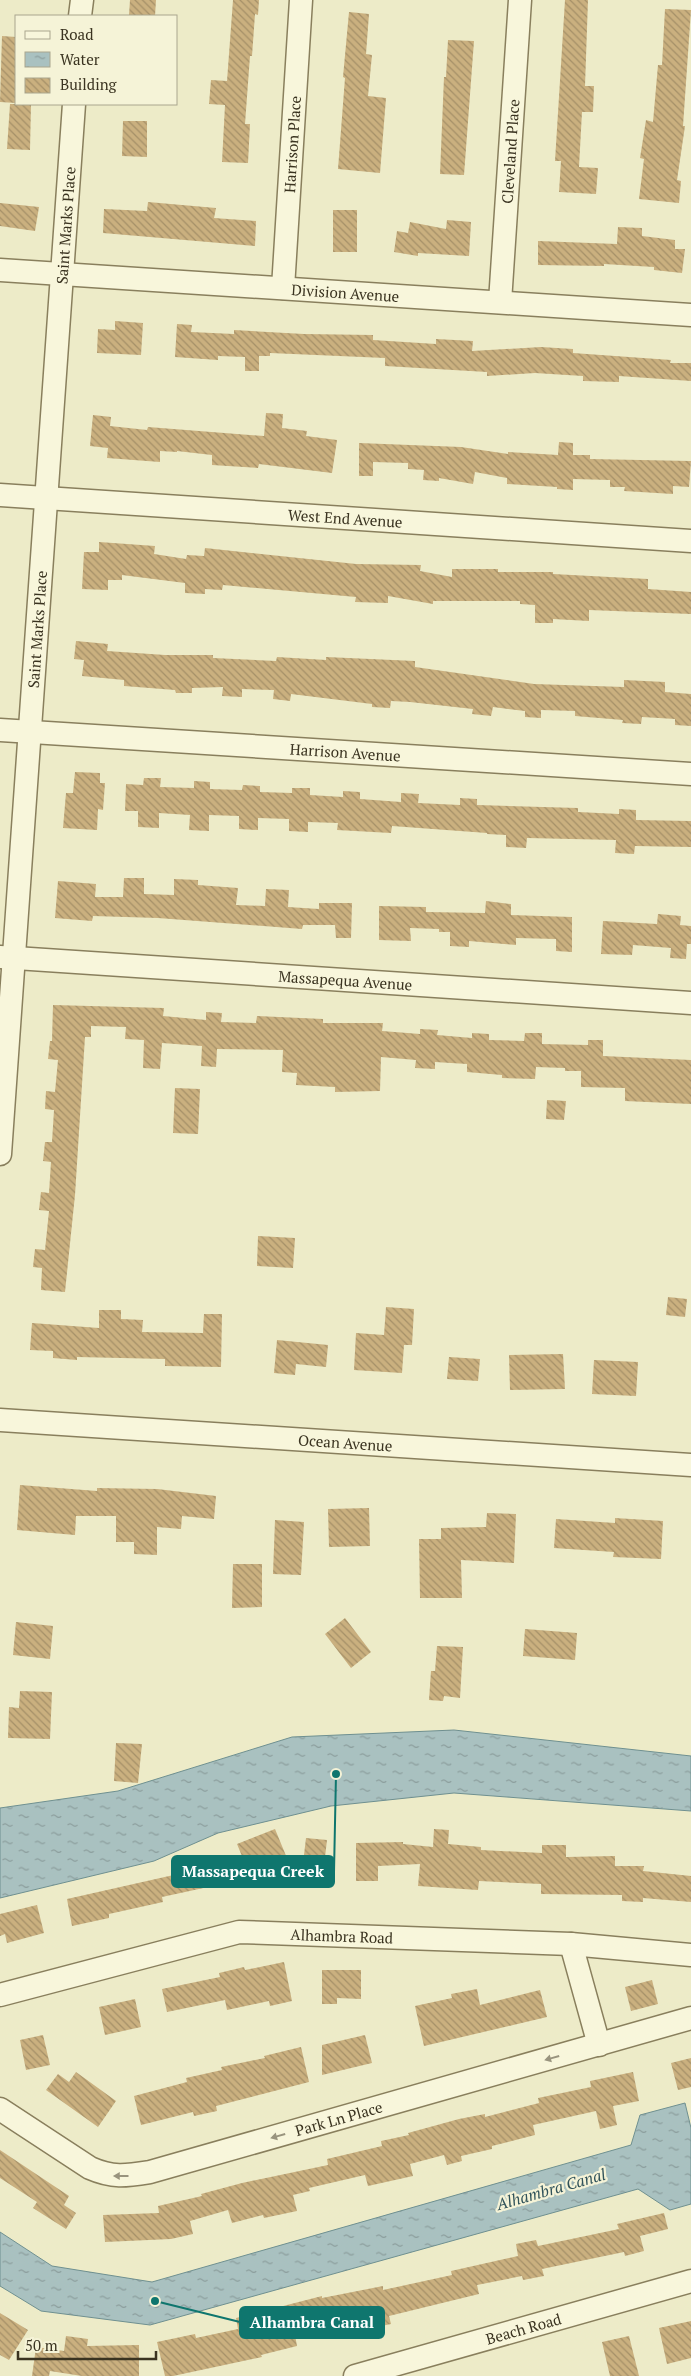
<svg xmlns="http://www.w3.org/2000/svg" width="691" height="2376" viewBox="0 0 691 2376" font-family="'PT Serif',serif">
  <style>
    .water { fill: url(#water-ripples); stroke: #6f9090 }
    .building { fill: url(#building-back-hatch) }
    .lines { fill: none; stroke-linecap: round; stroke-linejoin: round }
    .street-casing { stroke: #897f5d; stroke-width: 25 }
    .street { stroke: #f8f6db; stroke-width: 22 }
    .oneway { fill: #99947e }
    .labels { text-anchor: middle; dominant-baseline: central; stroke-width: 4.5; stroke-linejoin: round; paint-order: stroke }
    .street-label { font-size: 15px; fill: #3a3320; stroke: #f5f3d7 }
    .water-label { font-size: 16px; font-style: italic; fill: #305259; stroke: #f5f3d7 }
    .leader { fill: none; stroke: #0f766e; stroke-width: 2 }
    .callout-dot { fill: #0f766e; stroke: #f5f3d7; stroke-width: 2 }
    .callout { fill: #0f766e; stroke: #0f766e; stroke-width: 2 }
    .callout-label { font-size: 16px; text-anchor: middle; font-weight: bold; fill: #fff }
  </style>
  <defs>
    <pattern id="water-ripples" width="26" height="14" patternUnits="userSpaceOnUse" patternTransform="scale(1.25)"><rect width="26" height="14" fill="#a9c1c0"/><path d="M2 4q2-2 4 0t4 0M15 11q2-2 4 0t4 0" fill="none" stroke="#8b9d9c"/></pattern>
    <pattern id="building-back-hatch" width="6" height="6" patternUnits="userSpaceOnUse" patternTransform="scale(1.25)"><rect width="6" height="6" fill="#cab07f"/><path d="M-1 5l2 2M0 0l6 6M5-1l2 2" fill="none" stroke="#a59068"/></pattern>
  </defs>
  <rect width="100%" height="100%" fill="#edebc8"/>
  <path class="water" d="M454,1730L691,1756V1811L454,1793L331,1806L218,1833L154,1861L0,1898V1808L118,1791L292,1737Z
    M685,2103L691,2128V2204L670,2210L638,2189L150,2325L41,2311L0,2286V2232L52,2266L152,2282L631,2145L640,2115Z"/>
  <path class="building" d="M130,0H156L155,16L129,15Z
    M233,0H259L258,15L255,14L252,56H250L245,124H250L248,163L222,162L225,105L209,104L211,80L227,81Z
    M565,0H588L585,86H594L593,112H582L579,167L598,168L596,194L559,192L561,161H555Z
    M665,9L691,10L683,126H685L677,180L681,181L679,203L639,199L644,159L640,158L646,120L653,122L658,65H662Z
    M349,12L369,14L366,54L372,55L368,96L386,98L380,173L338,169L345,78L343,77Z
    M2,36L16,37V103L0,102Z
    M448,40L474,41L464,175L440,174L444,77H446Z
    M10,104H31L30,150L7,149Z
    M123,121H147V157L122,156Z
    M148,202L216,208L214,218L256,221L255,246L103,233L104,209L147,211Z
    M0,203L39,207L35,231L0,226Z
    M333,210H357V252H333Z
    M447,220L471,222L469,256L418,253V256L394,252L397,231L408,233L410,222L446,229Z
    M618,227L642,228V236L675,240V249H685L682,273L654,270V267L604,264V266L538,265V241L617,244Z
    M115,321L143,323L141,355L97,353L98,329L115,330Z
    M177,324L192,325L191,332L234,334V330L304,334L373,335V340L436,344V339L473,341L472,351L541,347L573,349V353L671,360L670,363H691V381L619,376V382L583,381V376L535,373L487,376V372L385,366V358L270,353V356H259V371H245V357L218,356V360L175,357Z
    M266,413L283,414L282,428L307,431L306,436L337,440L332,473L259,464L258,468L212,465V455L177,451V452L160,451V462L107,458L108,448L90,446L93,415L111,417L110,426L147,430L148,427L264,436Z
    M559,442L573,443V455H590V459L691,461L689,487L673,486V494L624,491L625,487H610V480L573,479V490L557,489V487L507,484V478L475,472L473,484L439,478V481L423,480L424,470L408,469V463L373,462V476H359V443L461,447L508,454V452L558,455Z
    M99,542L155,546L154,554L186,559L187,555L204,556L205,548L356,564L421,565L420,571L452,577V569H498V572H553V574L648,579V589L691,592V614L589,610V621L553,619V623H535V605L520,604V601H433V604L388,596V603L355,602L356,597L223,585L222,590L205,589V594L185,593V583L122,575V580H108V590L82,589L84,552H99Z
    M76,641L108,644L107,651L165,655H213V658L276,661L277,657L326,660V657L415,661V667L534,684L624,687V680L665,682V692L691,694V726L675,725V719L642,717L641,724L622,723L623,720L575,716V711L541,710V718L525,717V711L493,707L491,716L472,714L473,709L410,702L391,701L390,708L372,707V704L291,694L290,701L273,699L274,690L242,689V697L222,696L223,687L192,688V693H176L175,690L124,686V680L82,676L84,660L74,659Z
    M75,772L100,773V783H105L103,810L98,809L97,830L63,828L66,793H73Z
    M144,778H161L160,787L194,788V781L210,782V789L242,790L243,785L260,786V792L292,793V788H310V795L343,797V791L360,792V799L401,802V793L419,794L418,803L460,805V798L477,799V805L578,808V812L619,814V809L636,810V820L691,821V847L635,846L634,854L615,853L616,840L527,838L526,848L506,847V835L487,834V833L392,826L391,833L337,830L338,823L308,822V832L289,831V819L258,818V830L239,829V816L209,815V831L189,830L190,815L159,813V828L138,827V811H125L126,784L143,785Z
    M124,878H144V894L174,895V879L198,880V885L238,888L236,905L265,906L266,889L289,890L288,907L319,909V903H352L351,938H336L335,925H303L302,929L158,918L93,916L92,921L55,918L58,881L96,884L95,897H123Z
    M486,901L511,904V915L572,917V952L556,951V939L516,938V945L469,941V947L450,946V932H439V929L410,928L411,941L379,940V906L426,907V912L485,913Z
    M658,914L681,916L680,925L691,926V944H687L686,959L670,958L671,948L633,945L632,955L601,954L603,921L657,924Z
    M53,1005L164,1008L163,1016L206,1020V1012L222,1013L221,1022L256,1023L257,1016L323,1019V1023H383L382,1031L420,1034V1029L438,1030L437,1035L472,1038V1033L489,1034V1040L524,1041L525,1033H542V1044L588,1045V1040H603V1056L691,1060V1104L625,1101V1088L581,1087V1071H565V1068L536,1067L535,1079L502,1078V1075L467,1072V1064L435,1062V1069L415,1068L416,1060L381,1057L380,1091L335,1092V1087L296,1085L297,1073L282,1072L283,1050L217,1049L216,1067L201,1066L202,1046L162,1043L160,1069L143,1068L144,1040L125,1039L126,1027L91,1026V1037H85L75,1195L65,1292L41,1290L42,1268L33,1267L35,1249L45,1250L49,1211L39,1210L41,1192L49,1193L51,1162L43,1161L45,1142H52L54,1110L45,1109L46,1091L55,1092L58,1060L48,1059L50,1041H52Z
    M175,1088L200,1089L198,1134L173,1133Z
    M547,1100L566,1101L564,1120L546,1119Z
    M258,1236L295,1238L293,1268L257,1266Z
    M668,1297L687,1299L685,1317L666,1315Z
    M386,1307L414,1309L412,1345H404L402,1373L354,1370L356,1333L384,1335Z
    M99,1310H121V1319L143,1320L142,1332L203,1333L204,1314H222L221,1367L165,1366V1359L77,1357V1360L53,1358V1351L30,1350L32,1323L99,1328Z
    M277,1340L328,1345L326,1367L296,1364L295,1375L274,1373Z
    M563,1354L565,1389L510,1390L509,1355Z
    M449,1357L480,1359L478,1381L447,1379Z
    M594,1360L638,1362L636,1396L592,1394Z
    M20,1485L97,1491V1488L157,1489L216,1496L214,1519L182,1516L181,1529L157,1527V1555L134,1554V1542H116V1516H76L75,1535L17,1530Z
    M369,1508L370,1546L329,1547L328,1509Z
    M487,1513L516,1514L514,1563L461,1560L462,1598H420L419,1539H441V1528L486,1527Z
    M615,1518L663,1521L661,1559L613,1557L614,1552L554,1548L556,1519L615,1523Z
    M275,1520L304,1522L301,1575L273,1574Z
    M233,1564H262V1607L232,1608Z
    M345,1618L371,1652L351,1668L325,1634Z
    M16,1622L53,1626L50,1659L13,1655Z
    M525,1629L577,1633L575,1660L523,1656Z
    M437,1646L463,1647L460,1698L444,1696L443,1701L429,1700L431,1671H435Z
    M20,1691L52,1692L50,1739L8,1738L9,1707L19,1708Z
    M116,1743L142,1744L138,1783L114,1781Z
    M275,1829L289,1863L251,1878L237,1844Z
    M434,1829L449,1830L448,1844L481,1847V1850L542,1853V1845H566V1857L615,1856V1866H644L643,1871L691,1876V1902L643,1898V1902L622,1901V1895L541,1894V1884L479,1881L478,1890L418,1886L420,1864L378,1866V1881H356V1843L403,1842V1844L433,1847Z
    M306,1838L327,1840L322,1883L301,1880Z
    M217,1860L222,1884L162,1897L163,1902L109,1914V1918L72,1926L67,1899L178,1874L177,1869Z
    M37,1905L44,1933L7,1943L5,1934L0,1936V1914Z
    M284,1962L292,2001L270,2006L269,2001L227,2010L225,2000L167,2012L162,1989L220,1977L219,1973L244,1967L245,1970Z
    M322,1970H361V1999L337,1998V2004H322Z
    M652,1980L658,2004L631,2011L625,1987Z
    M477,1989L480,2005L540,1990L547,2017L424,2046L415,2006L452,1998L451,1994Z
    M135,1999L141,2027L105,2035L99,2007Z
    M43,2035L50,2065L26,2070L20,2040Z
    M365,2035L372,2063L322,2075V2045Z
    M301,2047L309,2082L216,2106L217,2111L194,2116L193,2112L141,2125L134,2096L187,2082L186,2078L222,2070L221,2067L265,2058L264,2056Z
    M691,2058V2087L678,2090L671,2063Z
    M76,2072L116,2101L98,2127L46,2090L58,2074L69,2082Z
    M633,2072L639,2101L613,2106L617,2125L600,2129L596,2111L533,2125L535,2135L492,2146V2149L461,2156L462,2161L447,2165L444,2155L410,2164L413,2176L368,2186L365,2175L309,2188L310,2191L293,2195L297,2211L264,2218L263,2215L232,2223L228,2210L190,2221L193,2234L171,2239L105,2242L103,2215L159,2213L158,2206L202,2196L201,2194L242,2183L328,2165L327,2159L382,2146L381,2141L409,2135L408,2133L459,2119L485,2114V2117L539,2103L538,2098L591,2087L590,2081Z
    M0,2150L69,2196L64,2205L76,2213L66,2229L33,2208L37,2202L0,2178Z
    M664,2213L668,2229L640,2236L644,2251L625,2256L624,2252L542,2269L544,2276L523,2280L522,2276L477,2285L479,2294L389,2316L391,2324L348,2333L346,2322L295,2335L297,2346L261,2355L262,2357L173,2376H165L157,2342L195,2334L196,2338L238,2329L236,2318L322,2296V2298L383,2286V2290L452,2275L451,2271L518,2256L516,2244L536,2240L538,2246L619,2229L617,2224Z
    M0,2313L28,2330L9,2360L0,2355Z
    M691,2321V2358L667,2364L659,2328Z
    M66,2336L88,2339L87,2346L139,2345V2376H82L50,2371L49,2376H32L36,2347L64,2351Z
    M629,2336L639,2376H610L602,2342Z"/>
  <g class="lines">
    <defs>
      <g id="street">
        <path d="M80,16L82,0"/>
        <path id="s1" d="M0,270L691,315"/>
        <path id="s2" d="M283,288L301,0"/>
        <path id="s3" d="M500,302L520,0"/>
        <path id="s4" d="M0,495L691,541"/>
        <path id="s5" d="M0,730L691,774"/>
        <path id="s6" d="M0,957L691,1003"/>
        <path id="s7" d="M0,1154L74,104"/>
        <path id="s8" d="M0,1420L691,1465"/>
        <path d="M571,1944L599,2045"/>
        <path id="s9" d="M0,1995L239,1932L571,1944L691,1955"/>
        <path id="s10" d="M0,2109L90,2168C113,2178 125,2176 150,2172L691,2018"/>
        <path id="s11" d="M355,2376L691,2281"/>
      </g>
    </defs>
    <use href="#street" class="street-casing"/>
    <use href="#street" class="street"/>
  </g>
  <defs><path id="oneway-solid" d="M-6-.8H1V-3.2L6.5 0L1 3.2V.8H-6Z" transform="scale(1.25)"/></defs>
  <g class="oneway">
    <use href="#oneway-solid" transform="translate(552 2058) rotate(164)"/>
    <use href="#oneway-solid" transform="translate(278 2136) rotate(164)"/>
    <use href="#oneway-solid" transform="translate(121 2176) rotate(-180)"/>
  </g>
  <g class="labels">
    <g class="street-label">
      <text stroke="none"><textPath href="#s2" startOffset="144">Harrison Place</textPath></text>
      <text stroke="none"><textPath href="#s3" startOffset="151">Cleveland Place</textPath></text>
      <text stroke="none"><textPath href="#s7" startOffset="931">Saint Marks Place</textPath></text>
      <text stroke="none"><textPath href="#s1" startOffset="346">Division Avenue</textPath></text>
      <text stroke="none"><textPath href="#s4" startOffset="346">West End Avenue</textPath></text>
      <text stroke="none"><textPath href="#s7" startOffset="526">Saint Marks Place</textPath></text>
      <text stroke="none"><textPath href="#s5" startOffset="346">Harrison Avenue</textPath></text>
      <text stroke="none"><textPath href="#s6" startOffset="346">Massapequa Avenue</textPath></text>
      <text stroke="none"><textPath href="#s8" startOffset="346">Ocean Avenue</textPath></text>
      <text stroke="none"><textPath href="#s9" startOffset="350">Alhambra Road</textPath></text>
      <text stroke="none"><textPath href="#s10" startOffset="365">Park Ln Place</textPath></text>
      <text stroke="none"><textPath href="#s11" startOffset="175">Beach Road</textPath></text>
    </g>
    <g class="water-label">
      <text transform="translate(551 2189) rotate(-16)">Alhambra Canal</text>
    </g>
  </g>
  <path class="leader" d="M336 1774L334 1872M155 2301L240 2322"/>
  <g class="callout-dot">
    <circle cx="336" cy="1774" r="5"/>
    <circle cx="155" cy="2301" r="5"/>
  </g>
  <g class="callout">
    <rect x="172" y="1856" width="162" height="31" rx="5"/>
    <rect x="240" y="2307" width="144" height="31" rx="5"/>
  </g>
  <g class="callout-label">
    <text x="253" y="1877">Massapequa Creek</text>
    <text x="312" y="2328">Alhambra Canal</text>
  </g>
  <rect x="15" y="15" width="162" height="90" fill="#f5f3d7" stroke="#aaa68e"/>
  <rect x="25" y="31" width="25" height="8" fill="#f8f6db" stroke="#aaa68e"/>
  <text x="60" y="40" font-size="15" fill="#3a3320">Road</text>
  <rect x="25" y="52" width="25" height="15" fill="url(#water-ripples)" stroke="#aaa68e"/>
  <text x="60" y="65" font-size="15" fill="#3a3320">Water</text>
  <rect x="25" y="78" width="25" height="15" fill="url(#building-back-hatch)" stroke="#aaa68e"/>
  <text x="60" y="90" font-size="15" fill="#3a3320">Building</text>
  <path d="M18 2351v8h138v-8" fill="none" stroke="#3a3320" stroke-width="2.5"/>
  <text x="25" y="2351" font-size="15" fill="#3a3320" stroke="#f5f3d7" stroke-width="4" paint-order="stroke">50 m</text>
</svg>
